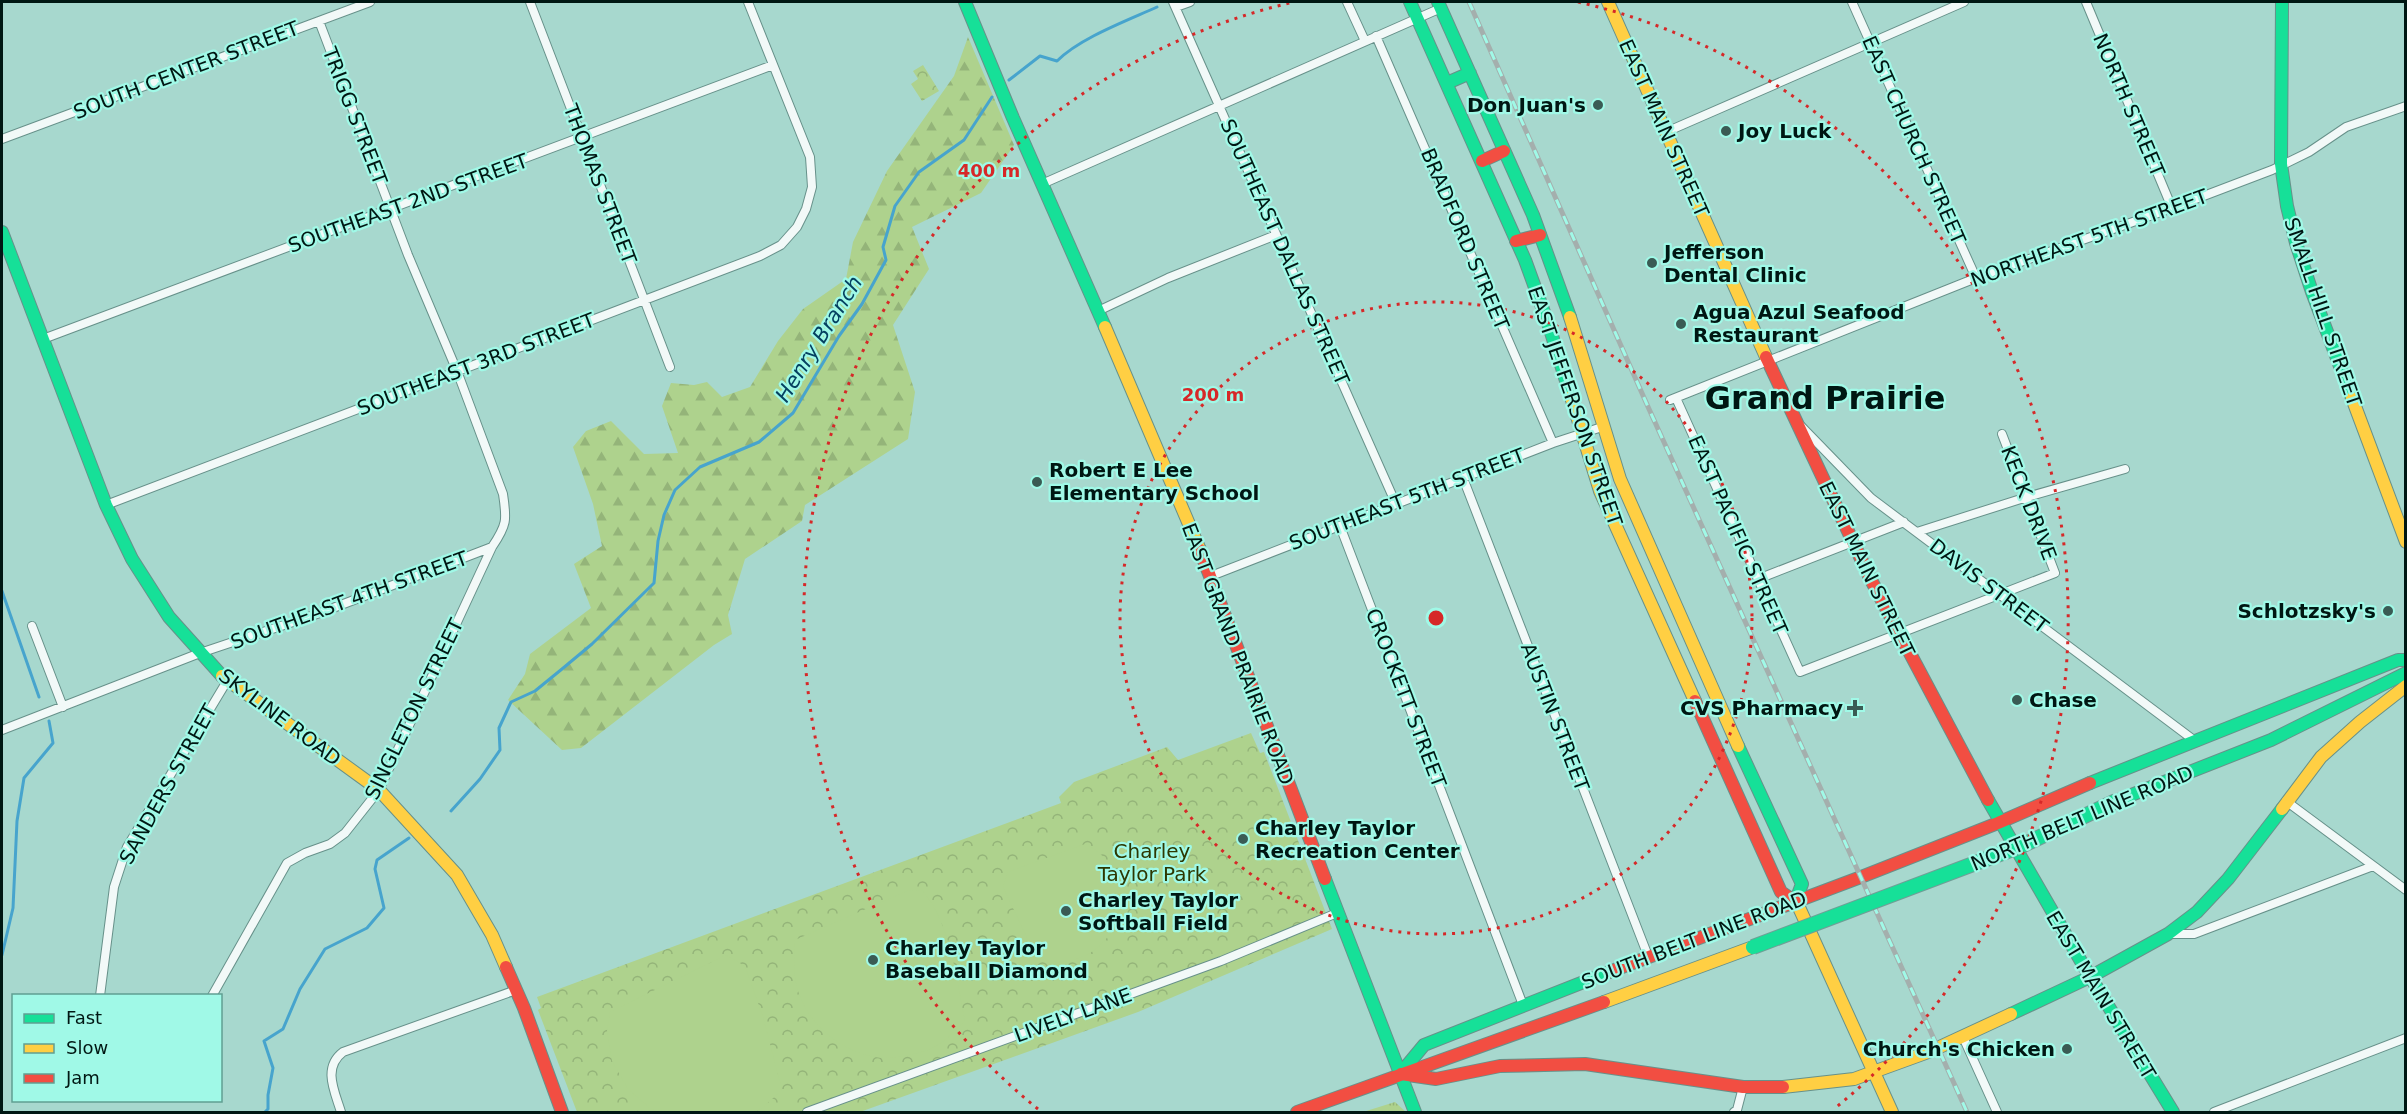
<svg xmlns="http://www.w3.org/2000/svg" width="2407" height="1114" viewBox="0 0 2407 1114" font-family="'DejaVu Sans',sans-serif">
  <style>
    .grass { fill: url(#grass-tufts) }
    .forest { fill: url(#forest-firs) }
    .park { fill: url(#park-crowns) }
    .pitch { fill: #aed28d }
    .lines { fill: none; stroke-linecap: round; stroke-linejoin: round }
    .stream { stroke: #47a4cd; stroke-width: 3 }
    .street-casing { stroke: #67918a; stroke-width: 10 }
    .fast-casing { stroke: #67918a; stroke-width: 14 }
    .slow-casing { stroke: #67918a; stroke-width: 14 }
    .jam-casing { stroke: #67918a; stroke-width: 14 }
    .street { stroke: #f2f9f8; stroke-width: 8 }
    .fast { stroke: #16e098; stroke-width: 12 }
    .slow { stroke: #ffcf43; stroke-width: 12 }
    .jam { stroke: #f24e42; stroke-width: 12 }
    .rail-casing { stroke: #a4afad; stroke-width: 5 }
    .rail { stroke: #a0f9e7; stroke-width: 3; stroke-dasharray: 9; stroke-linecap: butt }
    .fast-bridge-casing { stroke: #6f9e96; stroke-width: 16; stroke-linecap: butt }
    .fast-bridge { stroke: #16e098; stroke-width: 14 }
    .ring { fill: none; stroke: #d62828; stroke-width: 3; stroke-dasharray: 3 6 }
    .poi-dot { fill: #3a5b54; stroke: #a0f9e7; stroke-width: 2 }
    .labels { text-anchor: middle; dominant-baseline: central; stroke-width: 4.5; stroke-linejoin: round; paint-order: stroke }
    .street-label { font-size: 20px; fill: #001713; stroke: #a0f9e7 }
    .poi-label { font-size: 20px; font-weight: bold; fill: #001713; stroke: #a0f9e7; text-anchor: start }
    .park-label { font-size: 20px; fill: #2d3700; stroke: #a0f9e7 }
    .water-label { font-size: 21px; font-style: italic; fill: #054060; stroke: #a0f9e7 }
    .town-label { font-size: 32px; font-weight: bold; fill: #001713; stroke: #a0f9e7 }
    .centre { fill: #d62828; stroke: #a0f9e7; stroke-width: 3 }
    .ring-label { font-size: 18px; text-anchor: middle; font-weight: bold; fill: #d62828; stroke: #a0f9e7; stroke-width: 4.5; stroke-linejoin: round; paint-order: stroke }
  </style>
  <defs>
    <pattern id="grass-tufts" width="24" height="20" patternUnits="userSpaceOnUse" patternTransform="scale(1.5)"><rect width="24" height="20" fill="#aed28d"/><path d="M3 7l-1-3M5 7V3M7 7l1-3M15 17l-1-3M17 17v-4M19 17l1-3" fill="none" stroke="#94b479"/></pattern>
    <pattern id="forest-firs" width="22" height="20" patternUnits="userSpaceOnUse" patternTransform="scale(1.5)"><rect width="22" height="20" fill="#aed28d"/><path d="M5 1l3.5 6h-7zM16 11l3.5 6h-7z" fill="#94b479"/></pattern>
    <pattern id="park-crowns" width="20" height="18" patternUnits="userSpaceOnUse" patternTransform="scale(1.5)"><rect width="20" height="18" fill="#aed28d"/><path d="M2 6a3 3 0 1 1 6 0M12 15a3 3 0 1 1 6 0" fill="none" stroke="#94b479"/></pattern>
  </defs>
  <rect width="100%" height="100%" fill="#a7d8ce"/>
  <path class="grass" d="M1395,1102L1406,1112H1363Z"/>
  <path class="forest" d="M968,37L1014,145L981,193L912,227L929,269L893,325L915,392L908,439L805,505L802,521L745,559L728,615L732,634L714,645L581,748L562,750L508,700L525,674L530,654L591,608L574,564L602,546L593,504L573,447L586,431L611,421L644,454L678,453L662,406L671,383L694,385L707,382L722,397L750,387L778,341L803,309L846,279L853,242L887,171L954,76Z"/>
  <path class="park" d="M923,65L939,91L922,101L911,84L918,79L913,71Z
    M1251,733L1260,753L1264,752L1332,929L1138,1012L860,1112H577L538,1010L541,1008L537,997L1061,803L1059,797L1074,782L1167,747L1178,760Z"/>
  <path class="pitch" d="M1085,844C1145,873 1124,960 1058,962C1051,962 1043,959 1036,957L1003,887L1008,872Z
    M922,890C951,924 956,978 965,1021C954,1032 941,1046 925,1051C910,1055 890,1060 875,1057C836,1050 800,1017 795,977C794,965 795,952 795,940L907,891Z
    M726,955L745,966L763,1017L782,1090L762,1108L753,1112H658L651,1109L628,1089L612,1061L607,1031L610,1012Z"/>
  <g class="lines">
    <path class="stream" d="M1009,80L1040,56L1057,61C1080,38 1126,21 1157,7
      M2,591L39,697
      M451,811L480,779L500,750L499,728L511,702L535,691L562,669L592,644L654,583L658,541L664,515L675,490L700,467L759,442L793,413L839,336L862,304L886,260L883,247L895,206L919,172L964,140L992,97
      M2,955L13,908L17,821L24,778L53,743L49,721
      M265,1112L268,1109V1095L273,1068L264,1041L283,1029L300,989L325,949L367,928L384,908L375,869L377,860L409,838"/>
    <defs>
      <path id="street" d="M530,2L670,367
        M1173,2L1396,504
        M1347,2L1365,41
        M1852,2L1976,278
        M2086,2L2172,208
        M1176,7L1190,2
        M1376,36L1553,443
        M1666,132L1964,2
        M2,139L370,2
        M1042,184L1441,8
        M1098,311L1168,278L1276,235
        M43,339L773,65
        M1676,398L1800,672L2055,573L2002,434
        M1670,400L1976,278L2172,208L2272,170L2309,152L2346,127L2406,106
        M1801,426L1871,498L2195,741
        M1463,478L1648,956
        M106,505L760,256L781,245L797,227L806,209L812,187L810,157L748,2
        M1340,526L1523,1005
        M1917,532L2027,497L2125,469
        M1211,576L1553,443L1605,426
        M1758,579L1904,522
        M32,626L63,707
        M2,730L200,653L320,613L492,547
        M2286,801L2406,890
        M2169,934H2194L2373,866
        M100,996L114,887L127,847L227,681
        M212,996L287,863L305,853L330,844L345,833L379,790L492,547C507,525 507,520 503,494L457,371L408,255L319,21
        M1963,1037L1997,1112
        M341,1112C335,1092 322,1068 343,1052L516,990
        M807,1112L1221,961L1337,913
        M1734,1112L1737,1110L1743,1087
        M2214,1112L2406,1038"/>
      <path id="fast" d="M965,2L1013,118L1105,327
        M1410,2L1525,260L1549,326L1571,397
        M1438,2L1533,215L1570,317
        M2282,2L2281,164L2287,206L2296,243L2312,292L2352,398
        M1447,83L1470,73
        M2,232L106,505L132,559L169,617L222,676
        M1738,746L1802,884L1796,900
        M2090,783L2398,660H2406
        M1988,800L2082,963L2173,1112
        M2116,801L2271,740L2406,673
        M1325,879L1415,1112
        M2011,1014L2090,977L2168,934L2197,912L2228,879L2282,809
        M1400,1074L1424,1045L1609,972"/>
      <path id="slow" d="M1608,2L1766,357
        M1570,317L1620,479L1738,746
        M1105,327L1200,550
        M1571,397L1600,491L1695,701
        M2352,398L2406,542
        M222,676L379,790L457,875L492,935L506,967
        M2282,809L2321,757L2360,722L2406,686
        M1797,903L1892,1112
        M1604,1002L1753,947
        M1783,1087L1854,1079L1931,1051L2011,1014"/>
      <path id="jam" d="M1482,161L1504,151
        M1516,241L1540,235
        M1766,357L1870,578L1988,800
        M1200,550L1325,879
        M1695,701L1781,892L1797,903
        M506,967L524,1008L562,1112
        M1609,972L1861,877L1998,823L2090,783
        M1401,1074L1436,1079L1500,1066L1585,1064L1743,1087H1783
        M1297,1112L1604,1002"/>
    </defs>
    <use href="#street" class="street-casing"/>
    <use href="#fast" class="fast-casing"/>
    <use href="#slow" class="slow-casing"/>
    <use href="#jam" class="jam-casing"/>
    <use href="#street" class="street"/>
    <use href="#fast" class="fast"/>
    <use href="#slow" class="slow"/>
    <use href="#jam" class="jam"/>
    <defs>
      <path id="rail" d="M1469,2L1649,409L1967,1112"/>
    </defs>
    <use href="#rail" class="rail-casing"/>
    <use href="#rail" class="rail"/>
    <defs>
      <path id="fast-bridge" d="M1753,947L2021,846L2116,801"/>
    </defs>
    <use href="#fast-bridge" class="fast-bridge-casing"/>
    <use href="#fast-bridge" class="fast-bridge"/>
  </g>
  <g class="ring">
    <circle cx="1436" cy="618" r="316"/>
    <path d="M1038 1109A632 632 0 0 1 1294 2M1578 2A632 632 0 0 1 1834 1109"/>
  </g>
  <g class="poi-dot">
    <circle cx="1598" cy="105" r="6"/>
    <circle cx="1726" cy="131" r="6"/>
    <circle cx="1652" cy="263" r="6"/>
    <circle cx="1681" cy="324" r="6"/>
    <circle cx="1037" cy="482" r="6"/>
    <circle cx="2388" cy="611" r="6"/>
    <circle cx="2017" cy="700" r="6"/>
    <path d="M1852 699h6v6h6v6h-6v6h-6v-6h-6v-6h6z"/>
    <circle cx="1243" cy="839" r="6"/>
    <circle cx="1066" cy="911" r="6"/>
    <circle cx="873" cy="960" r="6"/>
    <circle cx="2067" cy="1049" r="6"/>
  </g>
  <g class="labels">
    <g class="street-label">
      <text transform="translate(186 70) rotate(-21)">SOUTH CENTER STREET</text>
      <text transform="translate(2129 105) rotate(67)">NORTH STREET</text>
      <text transform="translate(355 116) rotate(69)">TRIGG STREET</text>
      <text transform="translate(1664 128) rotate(66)">EAST MAIN STREET</text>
      <text transform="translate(1914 140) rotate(66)">EAST CHURCH STREET</text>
      <text transform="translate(600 184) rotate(69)">THOMAS STREET</text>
      <text transform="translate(408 203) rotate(-20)">SOUTHEAST 2ND STREET</text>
      <text transform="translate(2089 238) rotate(-20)">NORTHEAST 5TH STREET</text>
      <text transform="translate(1465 239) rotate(67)">BRADFORD STREET</text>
      <text transform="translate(1285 252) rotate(66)">SOUTHEAST DALLAS STREET</text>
      <text transform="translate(2323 312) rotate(71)">SMALL HILL STREET</text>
      <text transform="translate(476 364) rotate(-21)">SOUTHEAST 3RD STREET</text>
      <text transform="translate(1575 406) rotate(71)">EAST JEFFERSON STREET</text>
      <text transform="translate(1407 499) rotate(-21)">SOUTHEAST 5TH STREET</text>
      <text transform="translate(2029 503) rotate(69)">KECK DRIVE</text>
      <text transform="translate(1738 535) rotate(66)">EAST PACIFIC STREET</text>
      <text transform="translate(1867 569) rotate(64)">EAST MAIN STREET</text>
      <text transform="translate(1989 586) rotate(37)">DAVIS STREET</text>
      <text transform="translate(349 600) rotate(-20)">SOUTHEAST 4TH STREET</text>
      <text transform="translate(1238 654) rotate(69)">EAST GRAND PRAIRIE ROAD</text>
      <text transform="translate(1406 698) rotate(69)">CROCKETT STREET</text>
      <text transform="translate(414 709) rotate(-64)">SINGLETON STREET</text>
      <text transform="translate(280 717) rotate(37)">SKYLINE ROAD</text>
      <text transform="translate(1555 717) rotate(69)">AUSTIN STREET</text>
      <text transform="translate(168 784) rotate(-61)">SANDERS STREET</text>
      <text transform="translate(2082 818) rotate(-23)">NORTH BELT LINE ROAD</text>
      <text transform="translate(1694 940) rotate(-21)">SOUTH BELT LINE ROAD</text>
      <text transform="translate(2101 995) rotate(59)">EAST MAIN STREET</text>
      <text transform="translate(1073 1015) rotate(-20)">LIVELY LANE</text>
    </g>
    <g class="poi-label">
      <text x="1586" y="105" text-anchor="end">Don Juan's</text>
      <text x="1738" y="131">Joy Luck</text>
      <text x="1664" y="252">Jefferson<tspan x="1664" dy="23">Dental Clinic</tspan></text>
      <text x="1693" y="312">Agua Azul Seafood<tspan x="1693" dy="23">Restaurant</tspan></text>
      <text x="1049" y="470">Robert E Lee<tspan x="1049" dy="23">Elementary School</tspan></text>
      <text x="2376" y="611" text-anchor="end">Schlotzsky's</text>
      <text x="2029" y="700">Chase</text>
      <text x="1843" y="708" text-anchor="end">CVS Pharmacy</text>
      <text x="1255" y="828">Charley Taylor<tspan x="1255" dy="23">Recreation Center</tspan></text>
      <text x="1078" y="900">Charley Taylor<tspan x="1078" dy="23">Softball Field</tspan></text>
      <text x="885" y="948">Charley Taylor<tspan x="885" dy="23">Baseball Diamond</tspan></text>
      <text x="2055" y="1049" text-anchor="end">Church's Chicken</text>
    </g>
    <g class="park-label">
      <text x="1152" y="851">Charley<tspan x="1152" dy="23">Taylor Park</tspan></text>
    </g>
    <g class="water-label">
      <text transform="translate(819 339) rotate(-58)">Henry Branch</text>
    </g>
    <g class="town-label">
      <text x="1825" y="398">Grand Prairie</text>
    </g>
  </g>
  <circle cx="1436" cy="618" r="9" class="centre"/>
  <g class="ring-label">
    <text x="989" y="177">400 m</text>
    <text x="1213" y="401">200 m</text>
  </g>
  <rect width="2407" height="1114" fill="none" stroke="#001713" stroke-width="6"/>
  <rect x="12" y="994" width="210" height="108" fill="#a0f9e7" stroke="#609f92" stroke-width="1.5"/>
  <rect x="24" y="1014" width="30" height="9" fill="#16e098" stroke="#609f92" stroke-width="1.5"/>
  <text x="66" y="1024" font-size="18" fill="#001713">Fast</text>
  <rect x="24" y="1044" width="30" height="9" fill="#ffcf43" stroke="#609f92" stroke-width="1.5"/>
  <text x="66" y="1054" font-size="18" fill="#001713">Slow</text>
  <rect x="24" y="1074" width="30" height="9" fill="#f24e42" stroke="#609f92" stroke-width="1.5"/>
  <text x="66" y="1084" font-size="18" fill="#001713">Jam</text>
</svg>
